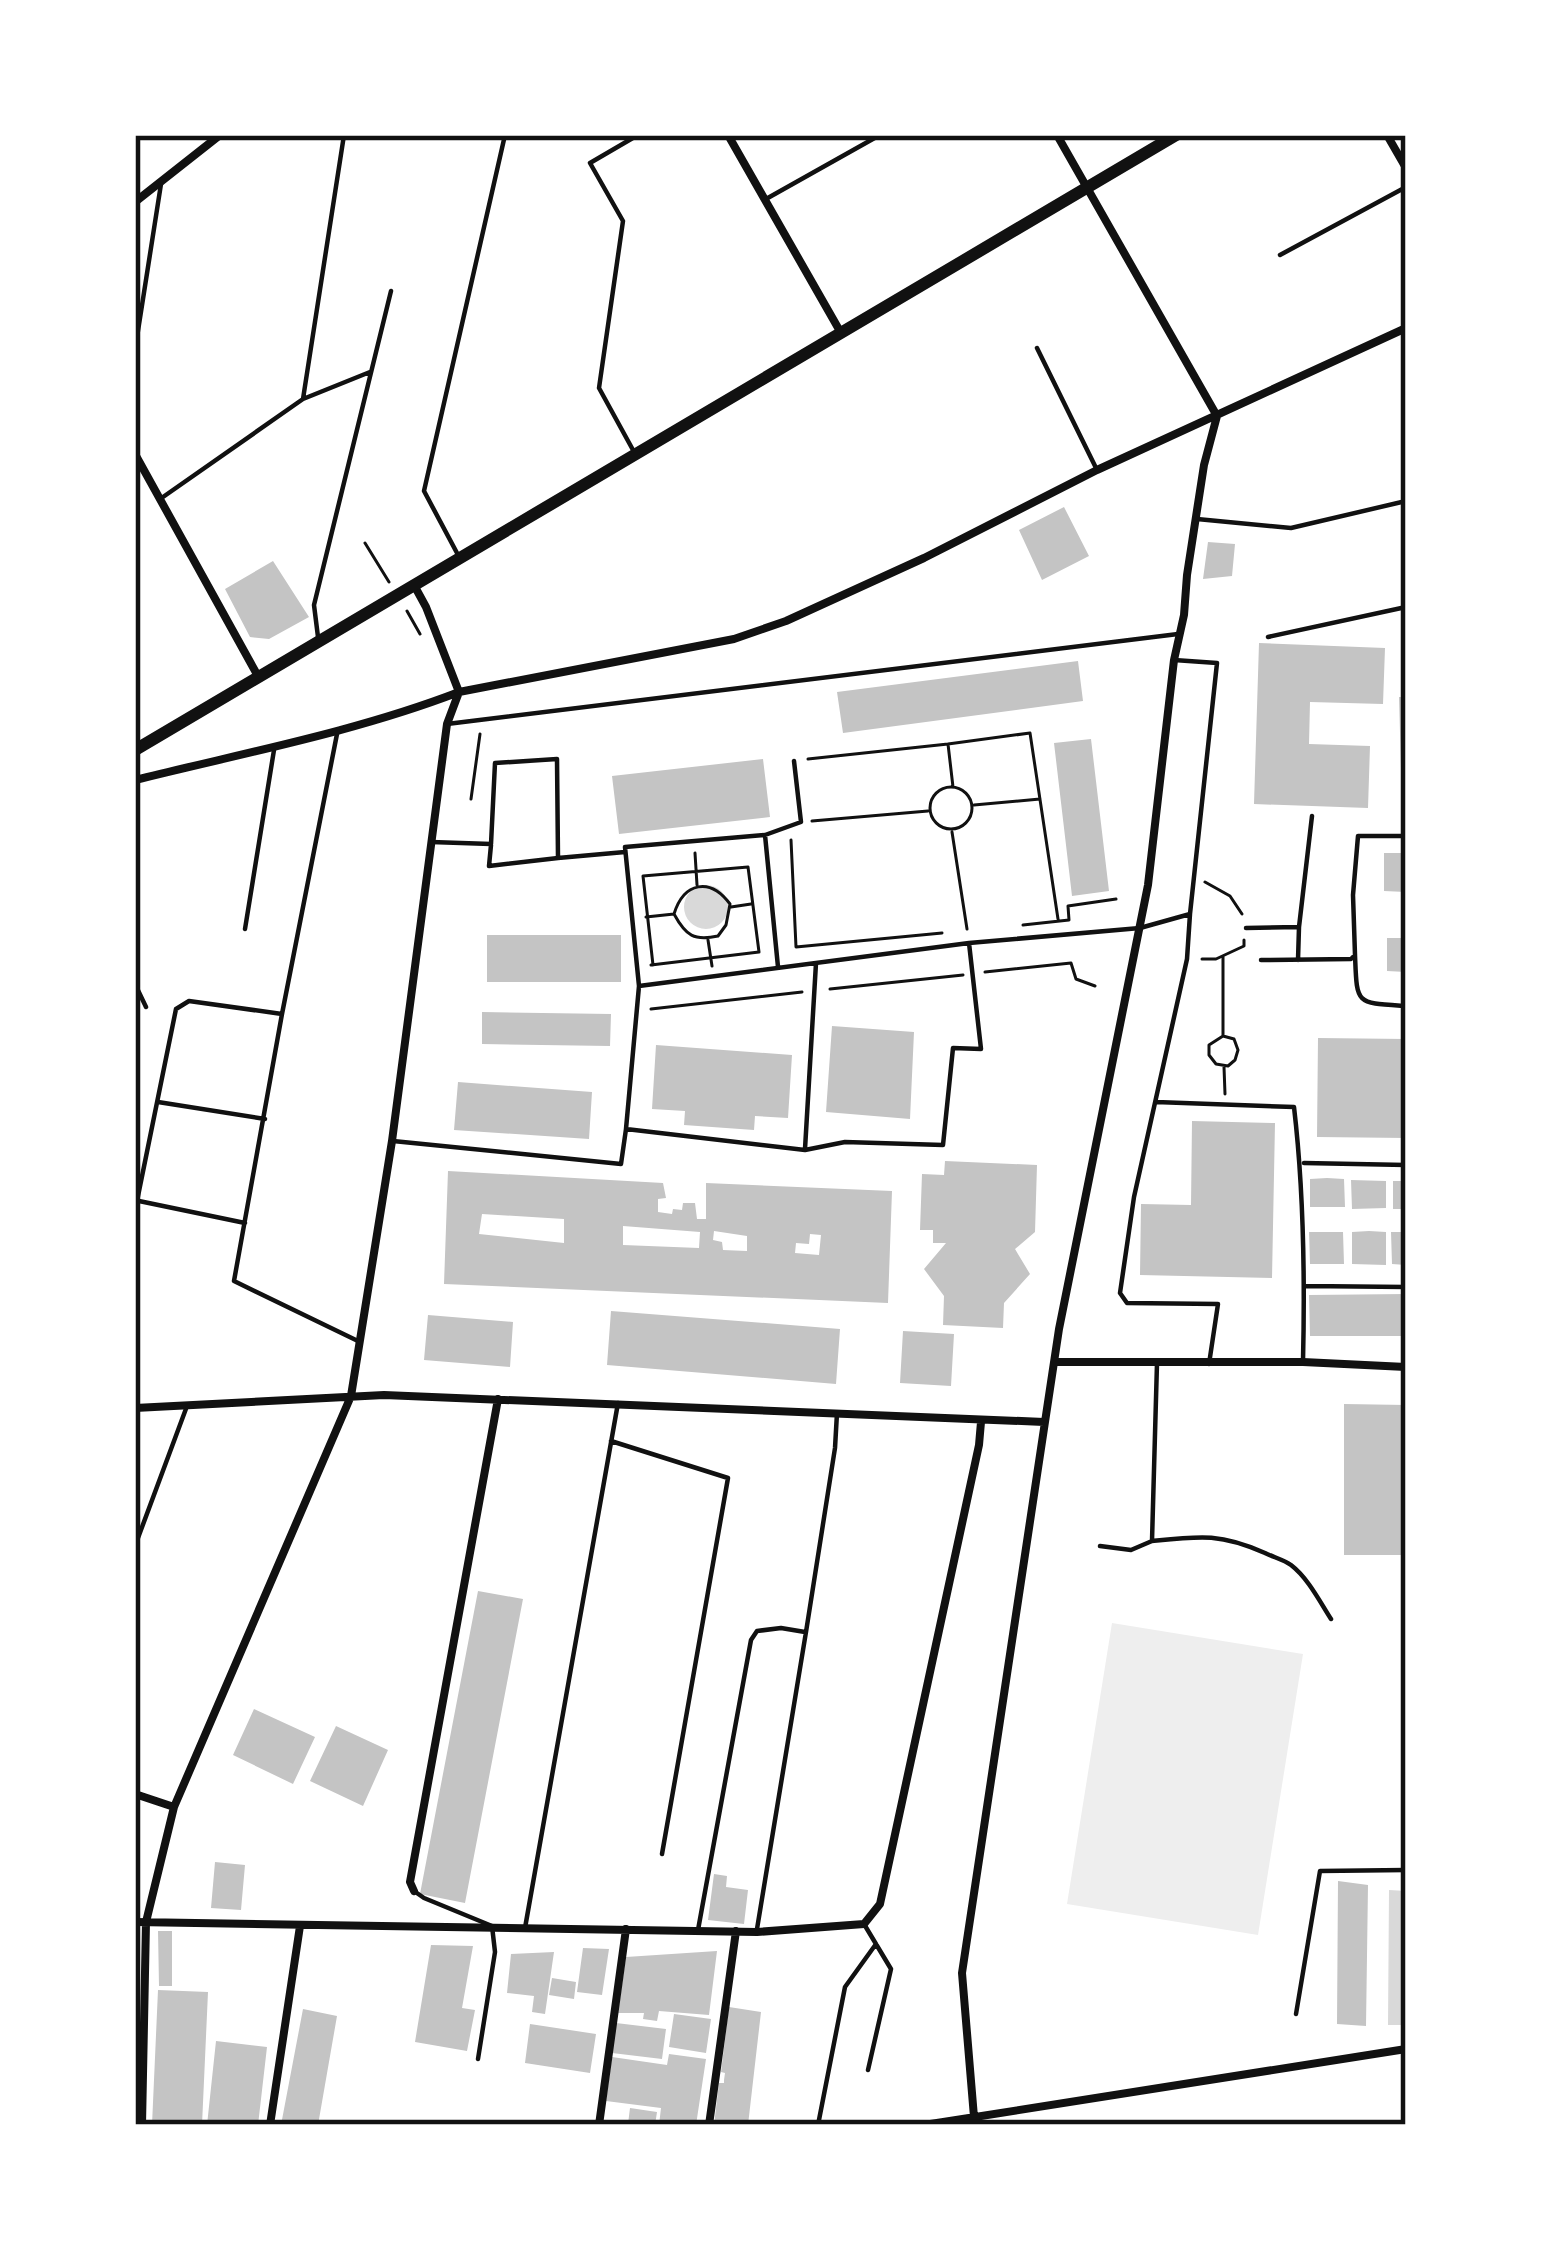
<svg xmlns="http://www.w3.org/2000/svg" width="1541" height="2260" viewBox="0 0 1541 2260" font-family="'Public Sans',sans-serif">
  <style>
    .green { fill: #eee }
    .water { fill: #d9d9d9 }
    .building { fill: #c4c4c4; fill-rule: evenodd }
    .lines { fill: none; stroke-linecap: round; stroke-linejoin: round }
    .path { stroke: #111; stroke-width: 3 }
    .service { stroke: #111; stroke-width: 4.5 }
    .minor { stroke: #111; stroke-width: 8 }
    .tertiary { stroke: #111; stroke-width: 10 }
    .secondary { stroke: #111; stroke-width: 12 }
    .neatline { fill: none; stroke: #111; stroke-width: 4.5 }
  </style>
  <rect width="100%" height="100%" fill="#fff"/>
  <path class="green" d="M1112,1623L1303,1654L1258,1935L1067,1904Z"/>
  <path class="water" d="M684 907a22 22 0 1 1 44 0a22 22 0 1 1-44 0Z
    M1389,1890L1406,1891V2025H1388Z"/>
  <path class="building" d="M1064,507L1089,556L1042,580L1019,530Z
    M1208,542L1235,544L1232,576L1203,579Z
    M273,561L309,617L269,639L250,637L225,589Z
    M1259,643L1385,648L1383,704L1310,702L1309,744L1370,746L1368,808L1254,804Z
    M1078,661L1083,701L843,733L837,692Z
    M1399,697H1406V803L1402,804Z
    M1091,739L1109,891L1072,896L1054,743Z
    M763,759L770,817L619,834L612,776Z
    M1384,853H1406V892L1384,891Z
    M487,935H621V982H487Z
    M1387,938H1406V972L1387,971Z
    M482,1012L611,1014L610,1046L482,1044Z
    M832,1026L914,1032L910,1119L826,1112Z
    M1318,1038L1406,1039V1138L1317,1137Z
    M656,1045L792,1055L788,1118L755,1116L754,1130L684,1125L685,1111L652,1109Z
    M458,1082L592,1092L589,1139L454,1130Z
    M1192,1121L1275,1123L1272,1278L1140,1275L1141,1204L1191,1205Z
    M945,1161L1037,1165L1035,1232L1015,1249L1030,1274L1004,1303L1003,1328L943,1325L944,1296L924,1269L946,1243H933V1230H920L922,1174L944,1175Z
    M448,1171L663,1183L666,1198L658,1199V1212L672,1214L673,1209L682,1210L683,1203H695L697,1219H706V1183L892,1191L888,1303L444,1284ZM482,1214L564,1219V1243L479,1234ZM623,1226L700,1232L699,1248L623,1245ZM714,1231L747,1236V1251L723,1250L722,1242L713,1240ZM810,1234L821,1235L819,1255L795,1253L796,1243L809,1244Z
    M1327,1178L1344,1179L1345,1207H1310V1179Z
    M1351,1180L1386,1181V1208L1352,1209Z
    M1393,1181H1406V1209H1393Z
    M1369,1231L1386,1232V1265L1352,1264V1232Z
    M1309,1232H1343L1344,1264H1310Z
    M1391,1232H1406V1265L1392,1264Z
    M1406,1294V1336H1310L1309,1295Z
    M611,1311L840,1329L836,1384L607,1365Z
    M428,1315L513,1322L510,1367L424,1360Z
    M903,1331L954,1334L951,1386L900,1383Z
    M1344,1404L1406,1405V1555H1344Z
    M478,1591L523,1599L465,1903L420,1894Z
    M254,1709L315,1737L293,1784L233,1755Z
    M336,1726L388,1750L363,1806L310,1781Z
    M215,1862L245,1865L241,1910L211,1908Z
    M714,1874L727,1876L726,1887L748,1890L744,1924L708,1920Z
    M1338,1881L1368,1885L1366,2026L1337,2024Z
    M158,1931H172V1986H159Z
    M431,1945L473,1946L462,2008L475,2010L467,2051L415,2042Z
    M583,1948L609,1949L602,1995L577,1992Z
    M717,1951L709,2015L659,2011L657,2021L643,2019L644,2013H618L626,1957Z
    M554,1952L545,2014L532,2012L534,1996L507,1993L511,1954Z
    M552,1978L576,1982L574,1999L549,1995Z
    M158,1990L208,1992L202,2125H152Z
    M729,2007L761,2012L748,2125H714L719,2083H724V2080L725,2073L721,2072Z
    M303,2009L337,2016L318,2125H281Z
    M674,2014L711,2019L706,2053L669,2047Z
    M616,2023L666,2029L662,2059L612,2053Z
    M530,2024L596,2034L590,2073L525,2063Z
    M216,2041L267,2047L258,2125H207Z
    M669,2054L706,2059L696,2125H659L661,2108L606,2101L612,2057L667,2065Z
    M630,2108L657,2112L655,2125L628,2124Z"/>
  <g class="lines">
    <path class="path" d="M365,543L389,582
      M407,611L420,634
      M948,744L1030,733L1058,919
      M808,759L948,744L953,787
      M930 808a21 21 0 1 1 42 0a21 21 0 1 1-42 0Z
      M471,799L480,734
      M974,805L1040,799
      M812,821L928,811
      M952,832L967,929
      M791,840L796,947L942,933
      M695,853L697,885
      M1205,882L1230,896L1242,914
      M731,907L751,904
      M646,917L674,914C684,882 710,877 730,904L726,925L718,936C694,941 686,936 674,914
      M1023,925L1069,920L1068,906L1116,899
      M708,940L712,966
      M1202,959H1216L1244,946V940
      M651,965L759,952L748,867L643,876L653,965
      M985,972L1071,963L1076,979L1095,986
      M830,989L963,975
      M651,1009L802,992
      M1223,1036L1209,1045V1055L1216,1064L1228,1066L1235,1060L1238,1050L1234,1039L1223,1036V956
      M1224,1067L1225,1094"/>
    <path class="service" d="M766,199L880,135
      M1280,255L1406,187
      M1037,348L1097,470
      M135,350L161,184
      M303,399L370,372
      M633,450L599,388L623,221L590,163L638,135
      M163,497L303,399L344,135
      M1197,519L1291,528L1406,501
      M457,553L424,491L505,135
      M318,637L314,605L391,291
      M1268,637L1406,607
      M447,724L1178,634
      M337,734L282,1014L234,1281L360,1342
      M765,835L801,822L794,761
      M431,842L491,844L495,763L557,759L558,858L625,852
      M491,845L489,866L558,858
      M1190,914L1187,959L1134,1197L1120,1293L1127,1303L1218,1304L1209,1364
      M1246,928L1299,927L1312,816
      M245,929L274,750
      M1355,955C1357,1005 1355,1003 1406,1006
      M1261,960L1351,959L1355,955L1353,895L1358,836H1406
      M1298,960L1299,927
      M778,967L765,835L625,847L639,986L969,943L1140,928L1190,914L1217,663L1174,660
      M135,984L146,1007
      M639,986L626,1129L805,1150L845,1142L943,1145L953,1048L981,1049L969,943
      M158,1102L265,1119
      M1156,1102L1294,1107C1304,1192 1305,1277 1303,1362
      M393,1141L621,1164L626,1129
      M805,1149L816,963
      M1304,1163L1406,1165
      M137,1201L176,1009L189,1001L282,1014
      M139,1201L245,1223
      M1305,1286L1406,1287
      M611,1441L728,1478L662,1854
      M1152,1541C1200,1536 1220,1533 1265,1553C1273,1557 1284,1560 1291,1565C1308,1578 1320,1602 1331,1619
      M135,1546L187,1406
      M1100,1546L1131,1550L1152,1541L1157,1363
      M414,1891L424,1898L492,1926L495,1952L478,2059
      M864,1924L891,1969L868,2070
      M525,1928L618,1403
      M757,1929L806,1632L835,1448L837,1413
      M698,1930L751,1640L757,1631L781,1628L805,1632
      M1296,2014L1320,1871L1406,1870
      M818,2125L845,1987L876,1944"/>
    <path class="minor" d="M728,135L841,333
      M1387,135L1406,168
      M135,202L220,135
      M135,454L259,678
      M135,780C243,753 355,732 459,692L734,639L786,621L924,558L1097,470L1406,328
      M1054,1362H1303L1406,1367
      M135,1408L384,1395L1044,1422
      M135,1794L174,1807
      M414,1891L410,1882L498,1399
      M135,1922L757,1932L864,1924L880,1904L979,1445L981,1422
      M974,2117L962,1973L1059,1329L1148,885L1174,660L1184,615L1187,575L1204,465L1217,416L1057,135
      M142,2125L146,1922L174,1807L351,1396L392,1141L447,724L459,692L426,607L414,585
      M270,2125L300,1926
      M599,2125L626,1929
      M709,2125L736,1931
      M924,2125L1406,2049"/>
    <path class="tertiary" d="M974,2117L975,2125"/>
    <path class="secondary" d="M135,750L1176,135"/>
  </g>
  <rect width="1541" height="2260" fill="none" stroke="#ffffff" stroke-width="276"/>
  <rect x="138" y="138" width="1265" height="1984" class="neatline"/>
</svg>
